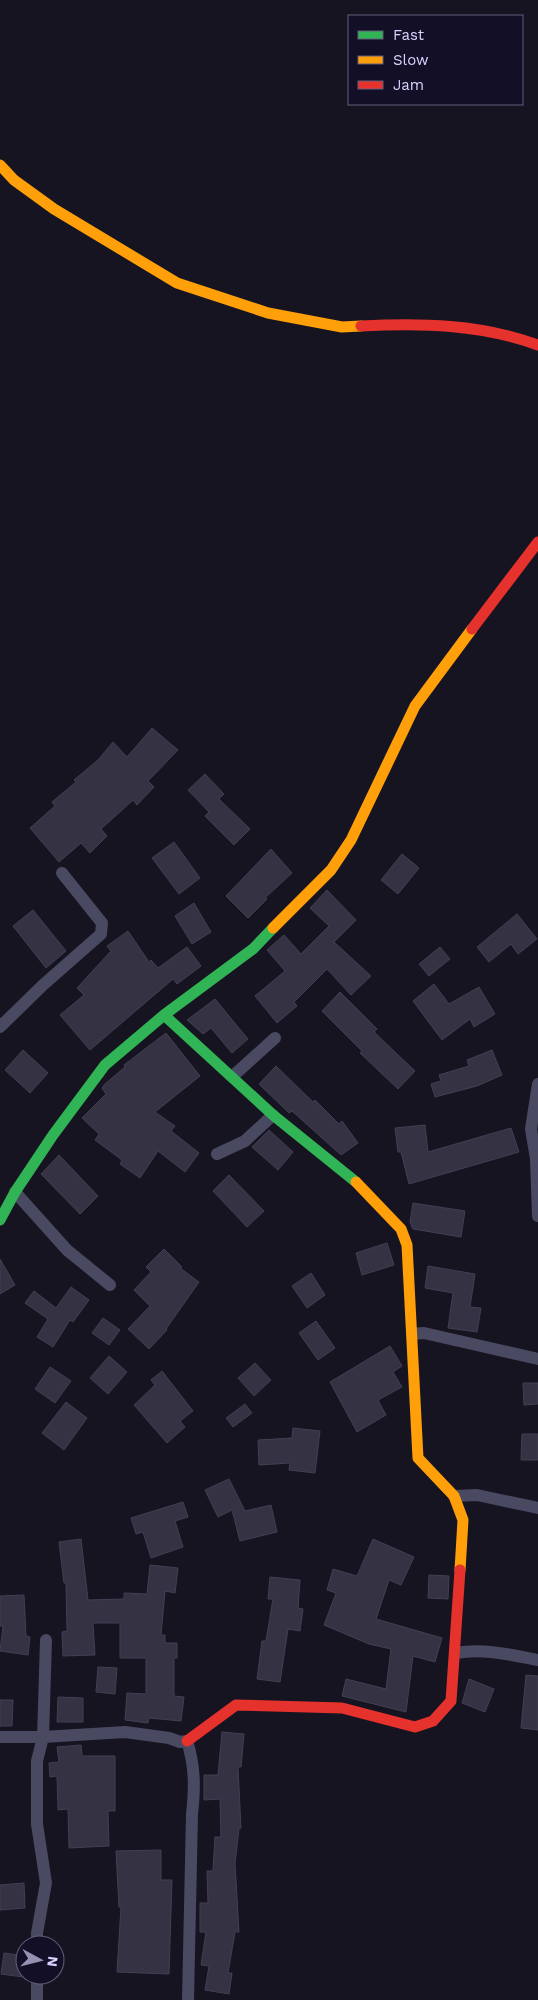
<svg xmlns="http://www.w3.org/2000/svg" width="538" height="2000" viewBox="0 0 538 2000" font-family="'Work Sans',sans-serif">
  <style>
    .building { fill: #343243; stroke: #433f54 }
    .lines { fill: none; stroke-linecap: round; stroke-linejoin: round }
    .street { stroke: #4a4962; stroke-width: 12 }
    .fast { stroke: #30b455; stroke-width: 11 }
    .slow { stroke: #ff9f0a; stroke-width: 11 }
    .jam { stroke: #e5322d; stroke-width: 11 }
  </style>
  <rect width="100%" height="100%" fill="#161421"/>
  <path class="building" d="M152,728L178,750L148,781L154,787L137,805L133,800L101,829L107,836L90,853L81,843L59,862L30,828L55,806L52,802L76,782L74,780L98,760L113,742L127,757Z
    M205,774L224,794L219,799L250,829L234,845L205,816L209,812L188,790Z
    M174,842L200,878L179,894L152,858Z
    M271,849L292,873L265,898L267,899L248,918L226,896Z
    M402,854L419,868L398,894L381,880Z
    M327,890L356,920L334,942L371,976L351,995L327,969L294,1002L297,1006L277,1023L255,996L285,971L267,950L284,935L301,954L329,926L310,908Z
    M194,903L211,932L192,944L175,916Z
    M33,910L66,951L46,968L13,926Z
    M517,914L537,939L518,954L511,944L489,962L477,947Z
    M128,931L149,962L151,960L158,968L187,947L201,966L177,984L173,979L90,1050L60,1015L84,995L77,988L111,951L107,946Z
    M440,947L450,959L429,976L419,964Z
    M434,984L449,1004L479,987L495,1014L474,1027L470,1019L442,1040L413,1001Z
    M340,992L377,1029L374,1032L415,1071L398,1089L360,1053L362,1051L322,1011Z
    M215,999L248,1039L232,1053L211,1028L203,1034L187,1020Z
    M166,1033L200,1076L155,1112L175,1126L171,1131L199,1153L185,1172L158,1151L140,1178L120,1164L122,1160L95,1140L99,1134L82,1118L106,1094L102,1088L105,1084L125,1067L124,1065Z
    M23,1050L48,1073L30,1093L5,1070Z
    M492,1050L502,1075L477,1086L435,1097L431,1084L441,1081L439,1075L469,1066L467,1060Z
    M276,1066L313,1102L315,1100L339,1124L342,1121L358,1143L341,1155L292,1111L289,1113L259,1084Z
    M425,1125L428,1152L511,1128L519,1152L409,1184L401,1152H398L395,1128Z
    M269,1130L293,1152L278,1170L252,1147Z
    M59,1155L98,1196L80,1214L41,1174Z
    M229,1175L264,1211L247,1227L213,1191Z
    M413,1203L465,1211L461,1237L413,1229L410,1222Z
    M387,1243L394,1265L362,1275L356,1253Z
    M164,1249L182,1267L180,1268L199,1282L166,1329L167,1330L149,1349L128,1329L150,1306L134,1290L151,1272L146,1267Z
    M0,1259L15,1285L0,1294Z
    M428,1266L475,1274L470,1307L481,1308L477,1332L448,1328L453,1293L425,1288Z
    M311,1273L325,1295L307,1308L292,1286Z
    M71,1287L89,1300L73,1322L70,1320L53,1347L37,1337L48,1319L25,1303L34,1291L56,1308Z
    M103,1318L120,1330L109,1345L92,1333Z
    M316,1321L335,1348L318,1360L299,1333Z
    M390,1346L402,1366L393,1372L402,1387L378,1400L386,1415L357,1432L330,1382Z
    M109,1356L127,1372L108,1394L90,1378Z
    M255,1363L271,1380L254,1396L238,1378Z
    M50,1367L71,1381L55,1403L35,1389Z
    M162,1371L193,1411L180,1421L185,1427L167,1443L134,1405L155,1385L151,1380Z
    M523,1383H538V1404L524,1405Z
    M66,1402L87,1418L64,1450L42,1433Z
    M245,1404L252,1413L233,1427L226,1418Z
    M293,1428L320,1431L315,1473L289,1470L290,1463L259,1465L258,1440L292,1438Z
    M522,1434H538V1460H521Z
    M229,1479L245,1511L271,1505L277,1532L240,1541L232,1510L218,1517L205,1490Z
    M183,1502L188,1517L175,1521L183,1547L151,1558L143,1532L136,1534L131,1518Z
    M81,1539L88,1600L124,1599V1593L147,1594L150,1565L178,1568L175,1593L165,1591L161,1635H165V1643H177V1658H174V1696L184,1697L181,1721L149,1718L148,1723L125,1720L127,1693L146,1694V1658H120V1623H93L95,1655L63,1656L62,1632L67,1631L66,1583H64L59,1542Z
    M373,1539L414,1557L401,1585L389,1580L376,1619L442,1638L435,1662L413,1656L406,1712L342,1696L346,1679L386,1689L391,1649L369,1644L324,1625L336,1593L327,1590L333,1569L357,1576Z
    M429,1575L449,1576L448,1599L428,1598Z
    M270,1577L300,1580L298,1608L303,1609L300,1631L288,1629L280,1682L257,1679L262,1641H266L273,1599H268Z
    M24,1595L26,1636L30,1637L28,1655L0,1651L3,1626H0V1596Z
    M98,1667L117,1668L115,1694L96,1692Z
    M526,1675L538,1676V1730L521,1728Z
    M469,1679L494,1689L485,1712L462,1703Z
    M58,1697L83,1698V1722H57Z
    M0,1700H13L12,1726H0Z
    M222,1732L244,1734L241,1767H238L241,1828L239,1829L235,1863L239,1932H235L228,1973H232L229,1994L205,1990L209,1966L201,1965L206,1932H200V1903H208L207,1871H213L215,1837H221L220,1799L204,1800V1775H218Z
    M81,1745L82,1756H115V1811H108L109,1846L69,1848L68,1809L58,1810L57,1776L50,1777L49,1763L59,1762L57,1747Z
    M161,1850V1880H172L169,1974L117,1972L121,1907H119L116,1851Z
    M24,1883L25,1908L0,1910V1885Z
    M4,1953L25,1956L23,1977L1,1974Z"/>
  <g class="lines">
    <path class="street" d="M0,1027L43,985L101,934L102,923L62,873
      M233,1076L275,1038
      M538,1084L531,1129L536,1159L538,1216
      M217,1154L245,1141L273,1115
      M15,1192L67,1250L110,1285
      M412,1334L424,1333L538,1359
      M454,1496L477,1495L538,1508
      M456,1653C483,1648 512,1655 538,1660
      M0,1737H43L125,1732L169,1738L180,1742L187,1741C195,1766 195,1788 192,1814L188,2000
      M37,1945V1933L46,1883L37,1824V1761L43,1737L46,1640
      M37,2000V1975"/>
    <path class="fast" d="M164,1015L273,1115L356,1182
      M0,1220L15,1192L53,1135L105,1065L164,1015L253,949L273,928"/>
    <path class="slow" d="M0,165L14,180L54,209L177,283L268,313L342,327L361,326
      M273,928L331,870L351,840L415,706L472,629
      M356,1182L401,1229L407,1245L418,1458L454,1496L463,1520L460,1570"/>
    <path class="jam" d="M361,326C422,323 480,324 538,345
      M472,629L538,542
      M187,1741L236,1705L342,1708L415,1727L433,1721L451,1701L460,1570"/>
  </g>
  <rect x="348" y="15" width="175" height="90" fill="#130f26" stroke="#625e7d"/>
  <rect x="358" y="31" width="25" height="8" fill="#30b455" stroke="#625e7d"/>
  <text x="393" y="40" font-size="15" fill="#d9d4ff">Fast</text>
  <rect x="358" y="56" width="25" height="8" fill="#ff9f0a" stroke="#625e7d"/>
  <text x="393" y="65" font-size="15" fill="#d9d4ff">Slow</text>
  <rect x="358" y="81" width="25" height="8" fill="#e5322d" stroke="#625e7d"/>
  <text x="393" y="90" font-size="15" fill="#d9d4ff">Jam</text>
  <g transform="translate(40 1960) rotate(97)"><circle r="24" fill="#130f26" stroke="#625e7d"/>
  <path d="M0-4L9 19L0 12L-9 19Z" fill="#9591b1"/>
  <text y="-8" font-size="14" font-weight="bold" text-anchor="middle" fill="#d9d4ff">N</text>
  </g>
</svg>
